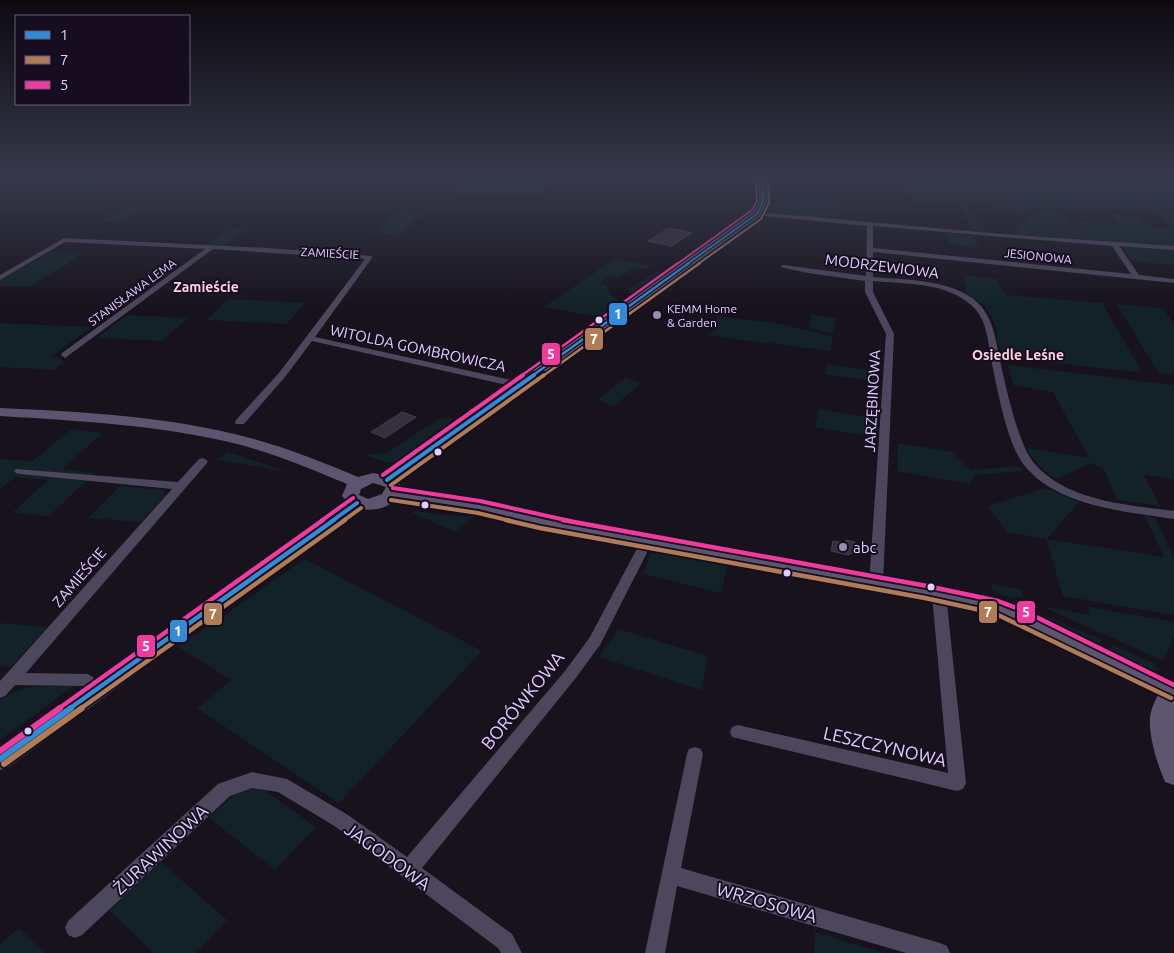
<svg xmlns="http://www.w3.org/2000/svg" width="1174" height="953" viewBox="0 0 1174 953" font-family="Ubuntu,sans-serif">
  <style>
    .green { fill: #122228 }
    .water { fill: #0c1139 }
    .building { fill: #36303e; stroke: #453c4f }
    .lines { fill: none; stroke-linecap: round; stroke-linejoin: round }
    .street { fill: #4d475d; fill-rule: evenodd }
    .secondary { fill: #5d546f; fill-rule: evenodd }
    .bus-1-far4-casing { stroke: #160e20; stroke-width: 4 }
    .bus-1-far3-casing { stroke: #160e20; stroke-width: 5 }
    .bus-1-far2-casing { stroke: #160e20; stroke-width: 8 }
    .bus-1-far1-casing { stroke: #160e20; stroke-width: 8 }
    .bus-1-casing { stroke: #160e20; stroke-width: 10 }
    .bus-2-far4-casing { stroke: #160e20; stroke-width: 4 }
    .bus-2-far3-casing { stroke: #160e20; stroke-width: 5 }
    .bus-2-far2-casing { stroke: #160e20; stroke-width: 8 }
    .bus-2-far1-casing { stroke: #160e20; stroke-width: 8 }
    .bus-2-casing { stroke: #160e20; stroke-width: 10 }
    .bus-3-far4-casing { stroke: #160e20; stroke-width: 4 }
    .bus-3-far3-casing { stroke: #160e20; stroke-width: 5 }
    .bus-3-far2-casing { stroke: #160e20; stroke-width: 8 }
    .bus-3-far1-casing { stroke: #160e20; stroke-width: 8 }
    .bus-3-casing { stroke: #160e20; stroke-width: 10 }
    .bus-1-far4 { stroke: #338bd7; stroke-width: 2 }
    .bus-1-far3 { stroke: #338bd7; stroke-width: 2.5 }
    .bus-1-far2 { stroke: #338bd7; stroke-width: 4 }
    .bus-1-far1 { stroke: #338bd7; stroke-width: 4.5 }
    .bus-1 { stroke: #338bd7; stroke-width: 6 }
    .bus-2-far4 { stroke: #b07c57; stroke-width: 2 }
    .bus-2-far3 { stroke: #b07c57; stroke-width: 2.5 }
    .bus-2-far2 { stroke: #b07c57; stroke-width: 4 }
    .bus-2-far1 { stroke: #b07c57; stroke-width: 4.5 }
    .bus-2 { stroke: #b07c57; stroke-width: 6 }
    .bus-3-far4 { stroke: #f13a9d; stroke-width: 2 }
    .bus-3-far3 { stroke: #f13a9d; stroke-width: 2.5 }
    .bus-3-far2 { stroke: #f13a9d; stroke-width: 4 }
    .bus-3-far1 { stroke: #f13a9d; stroke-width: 4.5 }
    .bus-3 { stroke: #f13a9d; stroke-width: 6 }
    .poi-dot { fill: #9a8dae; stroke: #160e20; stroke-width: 2 }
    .bus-dot { fill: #e0cffd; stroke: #160e20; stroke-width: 2 }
    .labels { text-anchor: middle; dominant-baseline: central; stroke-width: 4; stroke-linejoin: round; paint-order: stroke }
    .far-street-label { font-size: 12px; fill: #e0cffd; stroke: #160e20 }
    .far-poi-label { font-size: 12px; fill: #e0cffd; stroke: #160e20; text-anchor: start }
    .far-neighbourhood-label { font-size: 14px; font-weight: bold; fill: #fdd1e2; stroke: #160e20 }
    .street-label { font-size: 15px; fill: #e0cffd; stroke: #160e20 }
    .poi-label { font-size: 15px; fill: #e0cffd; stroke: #160e20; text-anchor: start }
    .near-street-label { font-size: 18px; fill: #e0cffd; stroke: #160e20 }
    .line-badge { stroke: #160e20; stroke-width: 2 }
    .badge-label { font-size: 14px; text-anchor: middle; font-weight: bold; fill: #fff }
  </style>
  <rect width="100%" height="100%" fill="#17121c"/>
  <path class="green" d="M463,177H527L576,181L574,183L552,182L537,199L446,192Z
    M989,177H1174V246L1011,234L1028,218L1042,209L1060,210L1069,221L1119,224L1110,213L1135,215L1146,226L1173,228L1156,213L1035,207L1021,215C1011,209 977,202 967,208C973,225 982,220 987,232L971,231L963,206L914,204L900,179L992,183Z
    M771,197L839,200V220L782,215L771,212Z
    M127,206H146L118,222L100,221Z
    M400,211L423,212L399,235L374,233Z
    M231,227L249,228L223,246L205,245Z
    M946,233L973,236L980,248L948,244Z
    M1128,246L1174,250V265L1132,261L1124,248Z
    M50,252L84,253L29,287L0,286V281Z
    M615,259L651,266L649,268L631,269L619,278L610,275L600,283L607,286L610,295L621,301L598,317L544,307Z
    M656,272H661L660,277L634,295L629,293V289Z
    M964,275L997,279L1006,295L1102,303L1141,370L1136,372L1004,357L997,342L998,333L993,320L984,305L967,294Z
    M228,299L305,303L287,324L207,320Z
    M1116,304L1163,308L1174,324V376L1158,372Z
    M812,314L836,318L833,334L809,328Z
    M127,315L188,318L162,341L97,338Z
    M717,316L782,324L833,337L830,351L696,334L709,335L713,332Z
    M0,323L92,327L50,357L59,358L64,362L54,370L0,367Z
    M827,364L878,372L877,382L825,374Z
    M1008,365L1174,385V479L1144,475L1160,506L1117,500L1104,469L1092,463L1056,479C1043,470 1034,462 1026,448L1089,458L1053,392L1013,385Z
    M625,378L642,383L614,406L597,400Z
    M819,409L874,418L873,437L815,427Z
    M450,417L456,421L394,464L363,455L387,453L437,420Z
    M71,429L103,433L62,469L95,473L49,516L12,513L48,480L15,477L0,489V459L33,461Z
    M898,443L953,452L971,470L1019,466L1023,471L975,475L969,484L897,471Z
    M228,452L289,472L217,460Z
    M120,486L163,490L165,496L140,522L88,518Z
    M1046,488L1079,502L1047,539L1164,557L1145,516L1155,518L1174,557V615L1063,596L1046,539L1007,532L987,506Z
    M415,511L443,515L474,516L455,532L412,513Z
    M660,550L728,563L721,593L643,574L650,555Z
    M305,559L482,651L339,803L197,708L231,680L178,647Z
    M991,584L1021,589L1023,596C1015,600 999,595 992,589Z
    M1041,606L1090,615L1088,607L1174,622V637L1164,660L1159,659Z
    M1032,610L1102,640L1097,649L1033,616Z
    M0,623L47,627L11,667L0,666Z
    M618,629L708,656L701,690L599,657Z
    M1112,645L1155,664V667L1161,670L1154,671L1108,654Z
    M75,685L1,739H0V700C24,683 46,687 75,685Z
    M258,785L316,827L275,870L209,818L240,789Z
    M161,862L227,920L196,953H153L109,910Z
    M19,928L44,953H0V944Z
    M815,932L884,953H814Z"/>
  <path class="water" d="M115,183L108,191L68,192L80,184Z"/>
  <path class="building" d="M669,228L692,233L671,246L648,241Z
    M402,412L416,417L385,438L371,432Z
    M846,540L855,542L854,552L848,555L831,551L833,541L845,543Z"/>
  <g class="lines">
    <path class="street" d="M757,212L1002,234L1174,246V250L1119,246L1139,275L1174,279V283L873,252V277C904,280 942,279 969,296C989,308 994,329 998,351C1004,378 1017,443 1034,463C1066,501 1127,505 1174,511V519C1126,512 1056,506 1024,465C1007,443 998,392 992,364C988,344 988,319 971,305C946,282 904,284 873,281V292L894,334L883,584L881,587H871L869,584L886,334L865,292V281L808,273L780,267L784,265L866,276L867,226L755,215V213ZM873,226L1112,246L1131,274L873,248Z
      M64,238L267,248L372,256V258L315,337L520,382L525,385L520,388L312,341L285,377L244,424H236L235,422L236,420L279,373L365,259L213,249L65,358L61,355L62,353L205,249L65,242L0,280V275Z
      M203,458L208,461L207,463L26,673L88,674L103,684L106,688L103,692C95,695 91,691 85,686L15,685L5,696L0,698V681L172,489L20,474L16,473L14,471L16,469L178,482L199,459Z
      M647,537L651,538L653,541L600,645L575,679L422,868L512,934L522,953H501L498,948L336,827L278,792L252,788L230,796L82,935L75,938L68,935L65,928L68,921L218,784L252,772L287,779L348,815L407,857L565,671L590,637L641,541L643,538Z
      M939,590L944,592L946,595L966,783L963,789L957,791L732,737L730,732L732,727L738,725L948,773L932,595L934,592Z
      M695,747L701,749L703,754L681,868L940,943L947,946L950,953H906L677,886L665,953H645L687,754L689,749Z"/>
    <path class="secondary" d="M758,177H766L767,202L760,216L397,480L402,487L401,490L479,502L541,516L926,585L996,600L1028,612L1174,681V785L1165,782C1158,766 1146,730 1151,712C1152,706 1156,700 1158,694L1014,622L992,613L926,599L541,528L479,512L395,500C386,509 373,511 360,509L9,767L0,770V745L347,502L342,496L347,484C311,469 275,454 237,444C159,425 80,421 0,416V408C84,412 168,416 250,438C287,448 322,462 358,477L373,473L383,475L753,212L759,202ZM373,483L386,487L382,494L368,499L359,495L361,489Z"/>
    <defs>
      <path id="bus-1-far4" d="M687,264L757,214L763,202L762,177"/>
      <path id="bus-1-far3" d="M532,376L689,263"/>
      <path id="bus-1-far2" d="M387,480L534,375
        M332,521L357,503"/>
      <path id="bus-1-far1" d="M69,709L334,520"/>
      <path id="bus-1" d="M0,759L71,708"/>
      <path id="bus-2-far4" d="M698,264L761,219L769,203L768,177"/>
      <path id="bus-2-far3" d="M543,376L700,263"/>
      <path id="bus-2-far2" d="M391,485L544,375
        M391,500L478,513L511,521
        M343,521L361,508"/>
      <path id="bus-2-far1" d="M506,520L540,528L925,598L994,613L1171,698
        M80,709L345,520"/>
      <path id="bus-2" d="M4,764L82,708"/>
      <path id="bus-3-far4" d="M677,264L752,210L757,201L756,177"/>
      <path id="bus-3-far3" d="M521,376L678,263"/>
      <path id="bus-3-far2" d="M383,475L523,375
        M393,488L480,501L570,521
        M321,521L353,498"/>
      <path id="bus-3-far1" d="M563,520L927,586L998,601L1024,611L1174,685
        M58,709L323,520"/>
      <path id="bus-3" d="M0,751L60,708"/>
    </defs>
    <use href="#bus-1-far4" class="bus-1-far4-casing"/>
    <use href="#bus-1-far3" class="bus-1-far3-casing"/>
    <use href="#bus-1-far2" class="bus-1-far2-casing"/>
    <use href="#bus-1-far1" class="bus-1-far1-casing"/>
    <use href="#bus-1" class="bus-1-casing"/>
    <use href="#bus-2-far4" class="bus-2-far4-casing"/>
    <use href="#bus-2-far3" class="bus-2-far3-casing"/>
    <use href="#bus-2-far2" class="bus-2-far2-casing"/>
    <use href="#bus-2-far1" class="bus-2-far1-casing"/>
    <use href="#bus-2" class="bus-2-casing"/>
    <use href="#bus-3-far4" class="bus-3-far4-casing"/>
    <use href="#bus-3-far3" class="bus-3-far3-casing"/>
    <use href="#bus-3-far2" class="bus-3-far2-casing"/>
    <use href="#bus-3-far1" class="bus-3-far1-casing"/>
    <use href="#bus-3" class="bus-3-casing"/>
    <use href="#bus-1-far4" class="bus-1-far4"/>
    <use href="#bus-1-far3" class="bus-1-far3"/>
    <use href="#bus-1-far2" class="bus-1-far2"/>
    <use href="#bus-1-far1" class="bus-1-far1"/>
    <use href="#bus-1" class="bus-1"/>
    <use href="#bus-2-far4" class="bus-2-far4"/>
    <use href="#bus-2-far3" class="bus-2-far3"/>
    <use href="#bus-2-far2" class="bus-2-far2"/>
    <use href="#bus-2-far1" class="bus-2-far1"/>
    <use href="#bus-2" class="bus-2"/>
    <use href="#bus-3-far4" class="bus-3-far4"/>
    <use href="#bus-3-far3" class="bus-3-far3"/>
    <use href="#bus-3-far2" class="bus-3-far2"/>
    <use href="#bus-3-far1" class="bus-3-far1"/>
    <use href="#bus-3" class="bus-3"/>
  </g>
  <linearGradient id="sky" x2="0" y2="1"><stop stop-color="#0d0a0f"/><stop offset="0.57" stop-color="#36394b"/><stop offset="1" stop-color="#36394b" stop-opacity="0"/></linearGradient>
  <rect width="1174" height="311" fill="url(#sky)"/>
  <g class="poi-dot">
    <circle cx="657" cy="315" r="5"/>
    <circle cx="843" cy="547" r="5"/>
  </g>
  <g class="bus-dot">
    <circle cx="599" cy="320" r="4.5"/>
    <circle cx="438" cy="452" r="4.5"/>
    <circle cx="425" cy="505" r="4.5"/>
    <circle cx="787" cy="573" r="4.5"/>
    <circle cx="931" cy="587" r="4.5"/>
    <circle cx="28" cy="731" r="4.5"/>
  </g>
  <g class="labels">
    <g class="far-street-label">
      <text transform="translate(330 253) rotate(3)">ZAMIEŚCIE</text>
      <text transform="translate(1038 256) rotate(6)">JESIONOWA</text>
      <text transform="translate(132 292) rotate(-36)">STANISŁAWA LEMA</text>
    </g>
    <g class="far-poi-label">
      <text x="667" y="308">KEMM Home<tspan x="667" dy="14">&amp; Garden</tspan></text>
    </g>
    <g class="far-neighbourhood-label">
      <text x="206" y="287">Zamieście</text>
      <text x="1018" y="355">Osiedle Leśne</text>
    </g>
    <g class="street-label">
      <text transform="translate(882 266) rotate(7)">MODRZEWIOWA</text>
      <text transform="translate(418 348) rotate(12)">WITOLDA GOMBROWICZA</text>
      <text transform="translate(872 401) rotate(-87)">JARZĘBINOWA</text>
      <text transform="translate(79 577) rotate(-49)">ZAMIEŚCIE</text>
    </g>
    <g class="poi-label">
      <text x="853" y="547">abc</text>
    </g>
    <g class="near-street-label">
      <text transform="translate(522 700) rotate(-51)">BORÓWKOWA</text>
      <text transform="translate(885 746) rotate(13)">LESZCZYNOWA</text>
      <text transform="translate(160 849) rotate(-43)">ŻURAWINOWA</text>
      <text transform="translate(388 856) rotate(36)">JAGODOWA</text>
      <text transform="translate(767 902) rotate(16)">WRZOSOWA</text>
    </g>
  </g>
  <g class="line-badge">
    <rect x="608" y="302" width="20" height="24" rx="5" fill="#338bd7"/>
    <rect x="584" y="327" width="20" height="24" rx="5" fill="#b07c57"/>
    <rect x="541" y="342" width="20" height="24" rx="5" fill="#f13a9d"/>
    <rect x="978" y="600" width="20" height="24" rx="5" fill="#b07c57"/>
    <rect x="1016" y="600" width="20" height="24" rx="5" fill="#f13a9d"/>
    <rect x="203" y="602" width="20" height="24" rx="5" fill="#b07c57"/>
    <rect x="169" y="619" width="19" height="24" rx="5" fill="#338bd7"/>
    <rect x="136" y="634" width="20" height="24" rx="5" fill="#f13a9d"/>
  </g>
  <g class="badge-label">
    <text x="618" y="319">1</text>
    <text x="594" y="344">7</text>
    <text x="551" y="359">5</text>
    <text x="988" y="617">7</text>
    <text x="1026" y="617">5</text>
    <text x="213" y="619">7</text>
    <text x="178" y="636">1</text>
    <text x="146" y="651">5</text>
  </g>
  <rect x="15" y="15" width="175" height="90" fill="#160e20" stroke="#675b78"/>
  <rect x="25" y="31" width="25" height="8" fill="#338bd7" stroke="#675b78"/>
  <text x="60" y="40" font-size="15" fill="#e0cffd">1</text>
  <rect x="25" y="56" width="25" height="8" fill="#b07c57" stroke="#675b78"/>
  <text x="60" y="65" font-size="15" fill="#e0cffd">7</text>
  <rect x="25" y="81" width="25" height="8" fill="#f13a9d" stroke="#675b78"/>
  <text x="60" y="90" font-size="15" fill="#e0cffd">5</text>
</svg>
